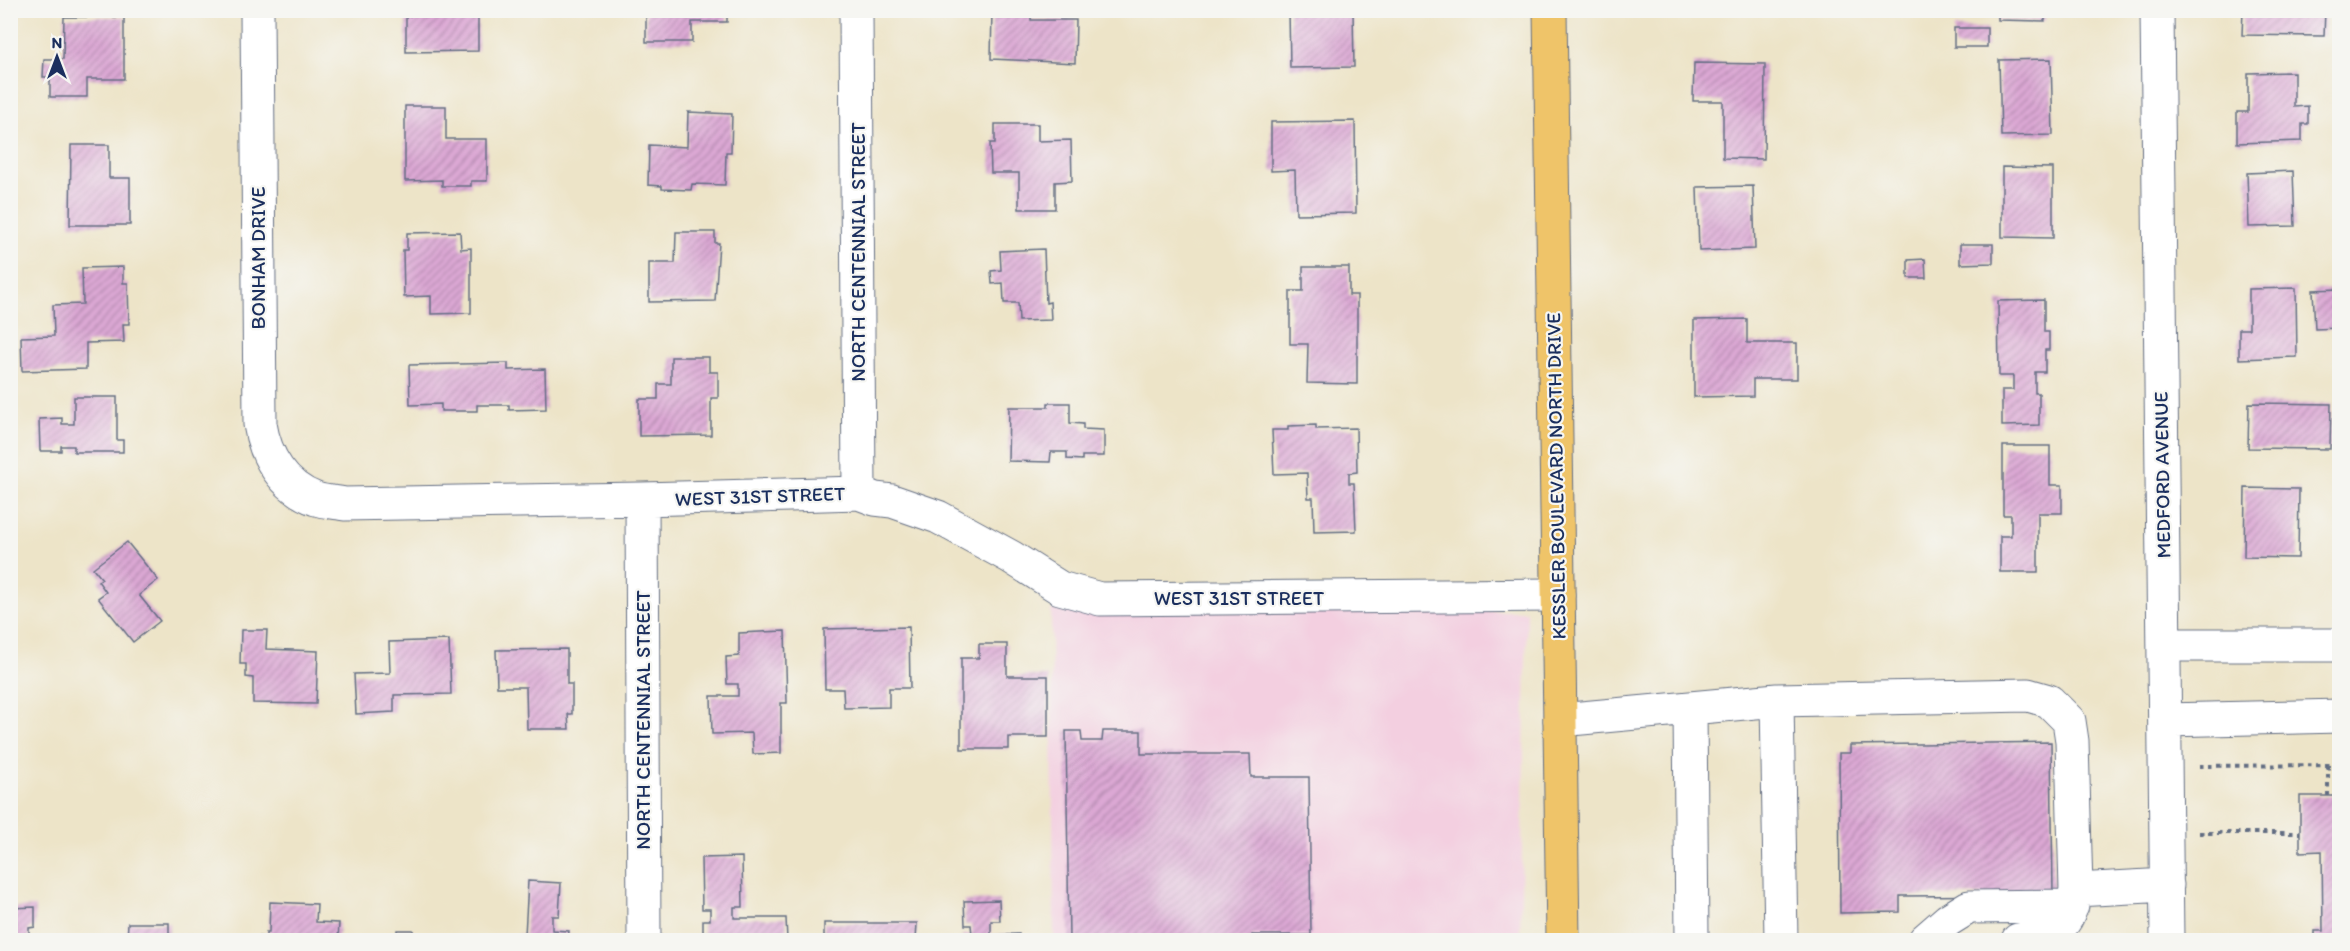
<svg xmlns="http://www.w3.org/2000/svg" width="2350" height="951" viewBox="0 0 2350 951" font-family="Itim,sans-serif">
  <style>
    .built { fill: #f3cfe0 }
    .building { fill: url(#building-hatch) }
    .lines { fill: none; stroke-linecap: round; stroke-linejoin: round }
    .minor-casing { stroke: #646e83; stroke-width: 35 }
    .major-casing { stroke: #646e83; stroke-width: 35 }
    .path { stroke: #646e83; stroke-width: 4; stroke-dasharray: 4.5 4.5; stroke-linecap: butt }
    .minor { stroke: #fff; stroke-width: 33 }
    .major { stroke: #efc469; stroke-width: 33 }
    .labels { text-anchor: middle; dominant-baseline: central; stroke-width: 4.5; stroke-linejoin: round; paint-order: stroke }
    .street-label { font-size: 20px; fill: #1b2f5e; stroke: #f6f6f2 }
  </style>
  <defs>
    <pattern id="building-hatch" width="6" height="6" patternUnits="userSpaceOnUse" patternTransform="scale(1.5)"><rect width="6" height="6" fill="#dca8d4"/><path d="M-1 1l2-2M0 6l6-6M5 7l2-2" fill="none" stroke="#b289af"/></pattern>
  </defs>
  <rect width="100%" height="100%" fill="#f6f6f2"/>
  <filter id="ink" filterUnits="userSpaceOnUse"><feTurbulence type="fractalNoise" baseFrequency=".0167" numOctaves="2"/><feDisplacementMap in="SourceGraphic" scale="12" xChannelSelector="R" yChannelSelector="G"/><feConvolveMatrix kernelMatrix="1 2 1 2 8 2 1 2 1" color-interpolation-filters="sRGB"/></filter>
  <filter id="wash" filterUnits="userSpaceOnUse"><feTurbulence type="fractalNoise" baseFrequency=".008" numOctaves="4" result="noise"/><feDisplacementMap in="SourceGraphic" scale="24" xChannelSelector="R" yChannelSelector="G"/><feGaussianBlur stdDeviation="1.35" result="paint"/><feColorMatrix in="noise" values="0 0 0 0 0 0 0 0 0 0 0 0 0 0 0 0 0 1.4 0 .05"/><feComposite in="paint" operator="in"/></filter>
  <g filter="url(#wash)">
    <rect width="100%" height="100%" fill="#ede4c8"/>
    <path class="built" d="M1051,610L1527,611L1520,940H1054Z"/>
    <g id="blocks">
      <path class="building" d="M410,10H449V15H478V51L406,52V16H410Z
        M646,10H727V22H692V42H646Z
        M992,10H1031V20H1076L1075,63L991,59Z
        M1289,10H1353L1354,67L1290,68Z
        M1998,10H2045V21L1998,20Z
        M2243,10H2325L2324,36L2242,35Z
        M64,17H124V79H87V97H50V77H43L44,59H63Z
        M1954,28H1987V47H1954Z
        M2051,59L2053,135L2001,136L1999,60Z
        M1694,63L1765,64L1764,159L1723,158V101H1693Z
        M2294,72V107L2308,106V124H2302V141L2237,143V112H2248V73Z
        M405,106H446V139H487V181H471V186H442V180L405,181Z
        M688,112L732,114L731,152H726L725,185L692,184L691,190L662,189V186L648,185L649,145L687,147Z
        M1355,121L1356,213L1296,214L1295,170L1271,171V122Z
        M995,124H1038V141L1071,140L1072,181L1055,182V209H1019V173H991L990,143H995Z
        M71,145H109V178H130V225H70Z
        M2002,167L2053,168V238L2002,237Z
        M2293,171L2295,226L2249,227L2247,173Z
        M1753,186L1755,249L1699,251L1697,187Z
        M460,232L461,249L471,248V313L431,314V296L404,297L403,250H407V233Z
        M676,232H715V243H719L715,301L649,302V263H675Z
        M1960,244H1993V263L1960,264Z
        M1044,249L1046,303L1050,302L1051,320L1019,321L1018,303H1004L1003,283L992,284L991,271L1001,270L1000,251Z
        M1925,259L1926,278H1908V260Z
        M123,267V283H128L129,324H123L124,342L86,343V369L22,371L21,337L54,336L53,305L83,304L82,268Z
        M1303,267H1349V295H1357V384L1307,383L1308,344H1290V291H1303Z
        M2296,288L2297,357L2239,359V329H2249V289Z
        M2340,289V328L2315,329L2313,290Z
        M2044,300V332H2049V350H2045V372H2035V393H2039V425L2002,426V390H2013V376H1999L1998,301Z
        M1747,319V343H1797V379H1753V396L1694,397V320Z
        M671,357H709V372H718V398H711V435L639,436V399H658V384H671Z
        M508,363V370L545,369L546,409L509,410V405H477V411H441V404L410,405L409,365Z
        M74,397H117V440H123V452H74V446H61V451H40L39,419L62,418V424H74Z
        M1048,403H1070V423L1083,424V429L1104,430V456H1082V460L1067,459V452H1051L1050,462L1008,461L1009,407H1048Z
        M2249,403L2331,404L2330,449L2248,448Z
        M1316,425V429L1356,428L1357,472L1349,473V483H1354L1356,531L1314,532L1313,498H1308L1307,473L1274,474L1272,430H1288V426Z
        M2003,446H2050V485H2062V513H2038V572H2000V536H2011V515H2003Z
        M2245,488L2299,489L2298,558L2244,557Z
        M127,542L158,580L139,595L160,621L133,642L98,598L106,592L98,581L102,579L93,568Z
        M909,627L910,688H889V707L844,708L843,689H825L824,629Z
        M241,630H267L266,649L318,651L316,704L253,703V678L246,677V664H240Z
        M785,631L787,703H781V753L753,754L752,733L712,734L711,696H738V684H727L726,657L739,656V633Z
        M449,640L451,694L394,695V712L356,714L354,674L390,673L389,642Z
        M979,644H1007V676H1048V737H1009V749H961V658H979Z
        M567,649V684H572V714H568L569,729H527L526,687H497L496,650Z
        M1066,731H1081L1082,741H1102L1103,731H1141V754H1250L1251,777H1309L1311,935H1252V940H1069Z
        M2051,742L2053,895L1900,896V912L1840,913L1839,753H1850V745Z
        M2300,796H2340V940H2314V931H2323L2322,851L2300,852Z
        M742,857L743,907H734V918H786L787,940H703V920H710V909H702L701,858Z
        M528,881L561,883L559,916H552V930L569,931L568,940H518V934L525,935Z
        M999,900L1000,921H991V935L1019,934V940H962V935H972L971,925H965L964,901Z
        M270,902L317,904L316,922L339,923L338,940H254V936L266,937V932H269Z
        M35,907V927L29,928V940H10V908Z
        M128,923H169V940H127Z
        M824,923H917L916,940H824Z
        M397,930H413V940H397Z
        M426,935H447V940H426Z"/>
    </g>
  </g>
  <g filter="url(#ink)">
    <use href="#blocks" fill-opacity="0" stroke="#646e83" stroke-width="1.5"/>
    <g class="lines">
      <defs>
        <path id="minor" d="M257,10L260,424C265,456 283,487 316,499C325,502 335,502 344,504L642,499L859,493L875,499L892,501L938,517L1011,557L1060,588L1100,599L1558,595
          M856,10L859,493
          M2157,10L2167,940
          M642,499L644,940
          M2164,645H2340
          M1777,700L1781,940
          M1690,708L1692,940
          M1560,720L1777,700L2028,695L2049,701L2069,721L2072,741L2076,890
          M2165,720L2340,716
          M1925,940L1948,920L1969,907L2072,906
          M2018,940C2058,932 2066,932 2076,890L2167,885"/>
        <path id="major" d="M1550,10L1563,940"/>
      </defs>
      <use href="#minor" class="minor-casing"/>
      <use href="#major" class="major-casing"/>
      <path class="path" d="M2328,765V796
        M2199,766L2340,765
        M2199,833H2300"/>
      <use href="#minor" class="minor"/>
      <use href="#major" class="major"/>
    </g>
  </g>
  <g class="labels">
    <g class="street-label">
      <text transform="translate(858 252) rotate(-90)">NORTH CENTENNIAL STREET</text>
      <text transform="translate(258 258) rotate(-90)">BONHAM DRIVE</text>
      <text transform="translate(2162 475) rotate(-91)">MEDFORD AVENUE</text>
      <text transform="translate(1556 476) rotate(-91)">KESSLER BOULEVARD NORTH DRIVE</text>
      <text transform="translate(760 496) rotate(-2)">WEST 31ST STREET</text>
      <text x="1239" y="598">WEST 31ST STREET</text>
      <text transform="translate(643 720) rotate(-90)">NORTH CENTENNIAL STREET</text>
    </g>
  </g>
  <rect width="2350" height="951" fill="none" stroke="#f6f6f2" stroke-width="36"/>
  <g transform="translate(57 57)" stroke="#f6f6f2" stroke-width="4.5" paint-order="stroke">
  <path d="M0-4.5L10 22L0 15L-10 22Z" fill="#1b2f5e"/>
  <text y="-9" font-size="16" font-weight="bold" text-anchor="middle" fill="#1b2f5e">N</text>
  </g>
</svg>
